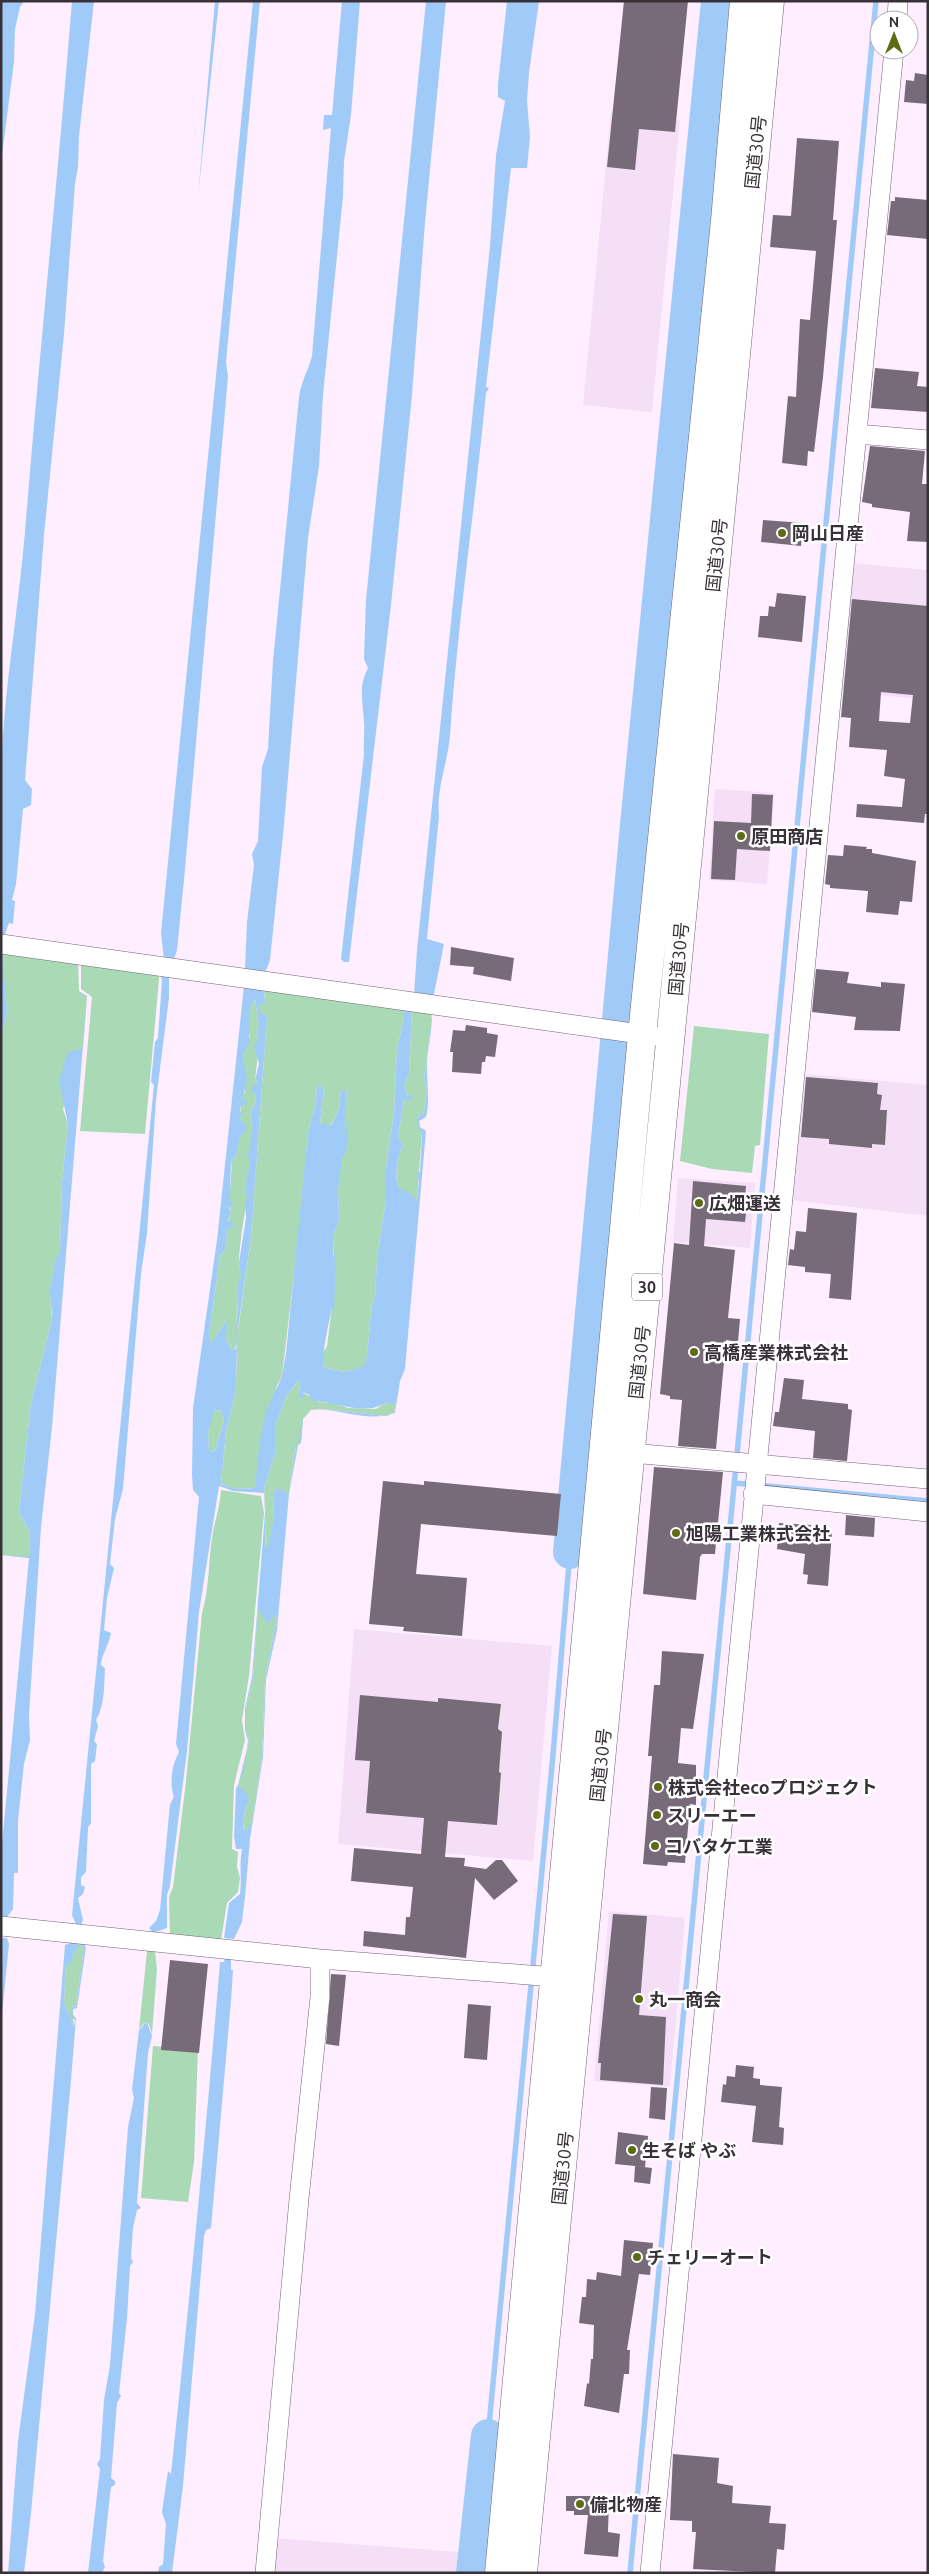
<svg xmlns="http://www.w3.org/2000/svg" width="929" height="2574" viewBox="0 0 929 2574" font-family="Ubuntu,'Noto Sans JP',sans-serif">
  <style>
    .built { fill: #f4dff6 }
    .green { fill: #a9dab5 }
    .water { fill: #a0cbf8; fill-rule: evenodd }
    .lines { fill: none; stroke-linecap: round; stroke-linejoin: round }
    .stream { stroke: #a0cbf8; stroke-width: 5.5 }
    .river { stroke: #a0cbf8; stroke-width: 34 }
    .building { fill: #776b79; fill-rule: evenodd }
    .minor-casing { stroke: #716472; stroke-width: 20 }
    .trunk-casing { stroke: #716472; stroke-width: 29 }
    .minor { stroke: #fff; stroke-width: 19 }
    .trunk { stroke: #fff; stroke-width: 28 }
    .poi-dot { fill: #5d6b14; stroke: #fff; stroke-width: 2 }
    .labels { text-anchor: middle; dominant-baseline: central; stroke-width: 5; stroke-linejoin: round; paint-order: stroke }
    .shield { fill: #fff; stroke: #747074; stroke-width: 1 }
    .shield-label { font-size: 16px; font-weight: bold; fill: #383238 }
    .street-label { font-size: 18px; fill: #383238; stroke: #fff }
    .poi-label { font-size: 18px; font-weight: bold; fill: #383238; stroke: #fff; text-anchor: start }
  </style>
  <rect width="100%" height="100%" fill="#feeeff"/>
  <path class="built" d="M 611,113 L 680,120 L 652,412 L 583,405 Z
    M 851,563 L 928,570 L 928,700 L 838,691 Z
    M 715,789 L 774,793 L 767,884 L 709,880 Z
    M 806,1074 L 928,1085 L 928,1216 L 791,1200 Z
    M 678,1178 L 755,1183 L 750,1248 L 673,1242 Z
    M 354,1629 L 552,1646 L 533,1861 L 338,1844 Z
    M 609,1911 L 685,1918 L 670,2087 L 594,2081 Z
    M 271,2538 L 460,2552 L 457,2573 L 268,2573 Z"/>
  <path class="green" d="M 1,950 L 78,961 L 79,992 L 87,996 L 83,1048 L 63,1109 L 68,1124 L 62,1183 L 60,1252 C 51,1270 49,1299 52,1319 L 31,1403 L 19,1512 L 30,1532 L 29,1558 L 1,1555 L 1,1039 L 7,1012 Z
    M 81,961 L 158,972 L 159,979 L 145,1134 L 80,1131 L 92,997 L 81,989 Z
    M 264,989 L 404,1007 L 404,1019 L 397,1050 L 394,1112 L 386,1168 L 386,1199 L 377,1259 L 375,1297 L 372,1305 L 366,1365 C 352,1373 339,1374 323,1366 L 323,1353 L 327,1346 L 332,1307 L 334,1233 L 339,1220 L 338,1191 L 347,1090 L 343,1092 L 341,1089 L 339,1109 L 330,1127 L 320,1124 L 324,1088 L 317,1085 L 316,1103 L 308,1133 L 300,1223 L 282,1376 L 277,1385 L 255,1488 L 237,1489 L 221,1484 L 226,1431 L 236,1390 L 237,1340 L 235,1349 L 232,1350 L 226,1339 L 226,1321 L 211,1345 L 209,1336 L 220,1255 L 226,1249 L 227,1228 L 233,1228 L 228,1222 L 231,1212 C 227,1203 233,1173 231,1160 L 236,1157 L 242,1121 L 240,1120 L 242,1094 L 245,1093 L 243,1053 L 250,1036 L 248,1031 L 250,1008 L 255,999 L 259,1026 L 256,1036 L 260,1037 L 255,1080 L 258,1080 L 255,1104 L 250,1113 L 252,1116 L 249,1196 C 245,1204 239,1251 239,1261 C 239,1267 242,1272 241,1277 C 238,1292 235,1316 238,1331 L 251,1237 L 267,1017 L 259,1012 L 259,1004 L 265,1004 Z
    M 412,1011 L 431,1012 L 432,1020 L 424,1078 L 427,1090 L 424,1112 L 417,1118 L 417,1126 L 422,1131 L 417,1201 L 399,1191 C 394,1177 397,1159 403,1145 L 398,1137 L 404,1100 L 413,1096 L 408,1096 L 404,1087 L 409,1072 Z
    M 694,1026 L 769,1034 L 760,1145 L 755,1146 L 752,1173 L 712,1169 L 680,1161 Z
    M 300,1379 L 299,1390 L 319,1402 L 333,1403 L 348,1408 L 376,1409 L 387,1402 L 396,1402 L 394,1413 L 386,1416 L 323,1409 L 311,1410 L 303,1419 L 301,1443 L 296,1446 L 289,1494 L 273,1493 L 274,1517 L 269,1547 L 265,1547 L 266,1514 L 264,1488 L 275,1454 L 275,1426 L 287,1395 Z
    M 213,1410 L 221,1411 L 224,1421 L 215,1451 L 211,1452 L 209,1449 L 208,1433 Z
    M 221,1490 L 261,1496 L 264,1513 L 249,1676 L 242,1720 L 245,1740 L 234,1785 L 232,1849 L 238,1852 L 237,1867 L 240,1878 L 238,1892 L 227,1903 L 221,1940 L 170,1934 L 169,1897 L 173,1887 L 186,1781 L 202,1613 C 210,1586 208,1559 213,1532 C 216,1517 220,1505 221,1490 Z
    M 258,1607 L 277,1617 L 265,1680 L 262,1757 L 252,1823 L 246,1832 L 243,1831 L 245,1809 L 249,1801 L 238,1786 L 249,1741 L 246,1730 L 246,1708 L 253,1677 Z
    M 79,1944 L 84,1948 L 76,2007 L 72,2006 L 74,2028 L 64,2002 L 66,1964 L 68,1966 Z
    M 147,1951 L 155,1951 L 157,1969 L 152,2034 L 149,2024 L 144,2023 L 139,2029 Z
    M 153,2046 L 198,2049 L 194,2162 L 188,2202 L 141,2198 Z"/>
  <path class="water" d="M 1,1 L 24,1 L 20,7 L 15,29 L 14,62 L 1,163 Z
    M 72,1 L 94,1 L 79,136 L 78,167 L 75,183 L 64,334 L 44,535 L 25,780 L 32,789 L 31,805 L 23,809 L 16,884 L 12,900 L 15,901 L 13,924 L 9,923 L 4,937 L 1,937 C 1,883 0,830 1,776 C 3,694 18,614 25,532 C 39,355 58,178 72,1 Z
    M 215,1 L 219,1 L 198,196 Z
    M 253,1 L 260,1 L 226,362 L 228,376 L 184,880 L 177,950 L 173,962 L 164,960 L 161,933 Z
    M 342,1 L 360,1 L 351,115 L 344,161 L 343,196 L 323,395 L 319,466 L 308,538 L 284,825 L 270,960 L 265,973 L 245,969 L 247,922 L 254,865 L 252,854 L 258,841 L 262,767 L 268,749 L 273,661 L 299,397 C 301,382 308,371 312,356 L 331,128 L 323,130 L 324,115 L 332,115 Z
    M 426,1 L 446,1 L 425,222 L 412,395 L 391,605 L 349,962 L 344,962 L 341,959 L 364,754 C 363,743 365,733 364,722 C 363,702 358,686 368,668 L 364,659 L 366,600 Z
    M 507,1 L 539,1 L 529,73 L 527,100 L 530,137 L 527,168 L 511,168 L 486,387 L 489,388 L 486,393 C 475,507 458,620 450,735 C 448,762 436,789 439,816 L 427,939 L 444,944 L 433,999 L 414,995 L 417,950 L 490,246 L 496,156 L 505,101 L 498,97 L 498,84 Z
    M 1,949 L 78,961 L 79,991 L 87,996 L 52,1427 L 41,1527 L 29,1715 L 30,1740 L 24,1764 L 18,1820 L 18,1873 L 14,1873 L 13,1909 L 7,1917 L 1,1916 L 1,1855 L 29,1558 L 1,1555 L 29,1557 L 30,1532 L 19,1512 L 31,1403 L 52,1319 L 50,1290 L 55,1261 L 60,1252 L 62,1183 L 68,1124 L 59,1082 L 67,1053 L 83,1048 L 87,997 L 79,992 L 78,961 L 2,950 L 7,1012 L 1,1039 Z
    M 160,974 L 169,974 L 169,998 L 156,1100 L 147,1233 L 141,1274 L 123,1489 L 115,1519 L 110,1564 L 114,1568 L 107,1598 L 104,1630 L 111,1633 C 109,1645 101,1656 101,1665 L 105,1668 C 104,1685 105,1705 96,1720 L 98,1726 L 94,1741 L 97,1744 L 95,1761 L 91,1764 L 91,1823 L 88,1827 L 86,1872 L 81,1877 L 81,1885 L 85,1887 L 83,1894 L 78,1898 L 83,1920 L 81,1925 L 76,1924 L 72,1915 L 154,1085 L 151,1082 L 155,1042 L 158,1038 L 162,980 Z
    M 244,986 L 410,1009 L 425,1008 L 431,1011 C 434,1031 426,1050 427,1070 C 427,1087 430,1100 426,1117 L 419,1121 L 420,1127 L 426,1131 L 405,1369 L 400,1381 L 395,1413 C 368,1423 338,1408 311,1409 L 303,1419 L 289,1494 L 277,1630 L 266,1680 L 263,1757 L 250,1839 L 245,1897 L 242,1922 L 234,1939 L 224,1938 L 229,1903 L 240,1894 C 242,1879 239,1865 242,1849 L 236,1849 L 234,1836 L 236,1789 L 243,1773 L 248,1741 L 245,1730 L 245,1708 L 252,1677 L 265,1513 L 264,1493 L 233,1491 L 219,1486 L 199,1612 L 187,1751 L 170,1886 L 167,1895 L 167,1928 L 153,1933 L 149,1928 L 156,1921 L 160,1910 L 170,1804 L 174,1797 C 169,1783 172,1765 179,1752 L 176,1744 L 199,1497 L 193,1490 L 192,1475 L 193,1408 L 217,1240 ZM 264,989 L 403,1007 L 404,1019 L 397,1050 L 394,1112 L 386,1168 L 386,1199 L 377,1259 L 375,1297 L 372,1305 L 366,1364 C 352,1373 338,1374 323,1366 C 323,1347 328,1327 332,1308 L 334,1316 L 336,1250 L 333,1259 L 334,1233 L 339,1220 L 338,1191 L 342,1157 L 346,1153 L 349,1121 L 344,1135 L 347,1089 L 343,1092 L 341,1088 L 339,1109 L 331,1126 L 325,1123 L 320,1124 L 324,1088 L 317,1085 L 316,1103 L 308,1133 L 286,1353 L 282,1376 L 266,1412 L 260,1439 L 255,1488 L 237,1489 L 221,1484 L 226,1431 L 236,1390 L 237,1336 L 251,1237 L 267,1017 L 259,1011 L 259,1004 L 265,1004 ZM 255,999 L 259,1026 L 256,1036 L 260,1037 L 254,1047 L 259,1064 L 255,1080 L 258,1080 L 257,1084 L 252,1087 L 252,1092 L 256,1095 L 255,1104 L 250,1113 L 252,1116 L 250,1150 L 247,1154 L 250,1159 L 245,1193 L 249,1196 L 245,1200 L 246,1218 L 239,1262 L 241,1277 L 238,1285 L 236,1349 L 232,1350 L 226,1339 L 227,1320 L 211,1344 L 209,1336 L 220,1255 L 226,1249 L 227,1228 L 233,1228 L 233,1224 L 228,1221 L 231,1212 L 229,1208 L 233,1204 L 230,1200 L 231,1160 L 236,1157 L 240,1136 L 245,1132 L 246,1125 L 240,1119 L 242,1112 L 240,1111 L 241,1105 L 244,1106 L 247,1103 L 242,1099 L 247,1083 L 243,1054 L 249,1044 L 250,1008 ZM 425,1008 L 431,1012 L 432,1020 L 424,1078 L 427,1090 L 424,1112 L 417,1118 L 417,1126 L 422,1132 L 420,1172 L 416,1175 L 419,1180 L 417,1200 L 404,1189 L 399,1190 C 394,1177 397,1159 403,1145 L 398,1137 L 404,1100 L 412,1100 L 413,1096 L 408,1096 L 404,1087 L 409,1072 L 412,1011 ZM 299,1380 L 300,1400 L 303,1397 L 303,1392 L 309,1395 L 311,1400 C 319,1402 327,1402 334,1404 C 353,1408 370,1413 387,1402 L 393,1405 L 396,1402 L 394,1413 L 386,1416 L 323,1409 L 311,1409 L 303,1419 L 301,1442 L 296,1446 L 289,1494 L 278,1488 L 273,1493 L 274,1517 L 268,1547 L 265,1547 L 265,1543 L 266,1514 L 264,1488 L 275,1454 L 275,1426 L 287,1395 ZM 214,1410 L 221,1411 L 224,1421 L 215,1451 L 211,1452 L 209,1449 L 208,1433 ZM 258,1608 L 267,1623 L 275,1616 L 277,1617 L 265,1680 L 262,1757 L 252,1822 L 246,1831 L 243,1830 L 245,1809 L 249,1801 L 246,1792 L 238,1786 L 249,1741 L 246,1730 L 246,1708 L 253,1677 Z
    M 1,1938 L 7,1938 L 9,1944 L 1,2024 Z
    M 72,1942 L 83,1943 L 86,1947 L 77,2008 L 73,2009 L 73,2015 L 76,2018 L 71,2080 L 31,2513 L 24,2573 L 8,2573 L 18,2441 L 35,2314 L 65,1945 ZM 79,1944 L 84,1948 L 76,2007 L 71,2006 L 71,2016 L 75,2020 L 74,2027 L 64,2002 L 66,1965 L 68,1967 Z
    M 225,1958 L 231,1959 L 231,1970 L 233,1970 L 231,2001 L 211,2228 L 206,2230 L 204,2236 L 183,2486 L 172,2573 L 158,2573 L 159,2567 L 163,2564 L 166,2524 L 162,2512 L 168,2471 L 171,2474 C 189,2303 206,2133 220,1962 L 224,1962 Z
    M 145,2023 L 148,2024 L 152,2036 L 148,2053 L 137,2203 L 141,2208 L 137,2210 L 133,2228 L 131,2258 L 133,2262 L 130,2266 L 127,2319 L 119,2393 L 121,2396 L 117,2403 L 111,2478 L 115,2481 L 115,2485 L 111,2487 L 110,2495 L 103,2561 L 105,2567 L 102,2573 L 88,2573 L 100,2469 L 97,2464 L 100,2459 L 104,2400 L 110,2365 L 128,2127 L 134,2098 L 132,2090 L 139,2030 Z"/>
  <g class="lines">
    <path class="stream" d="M 734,1483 L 928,1501
      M 488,2436 L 553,1755 L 570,1552
      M 630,2573 L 876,1"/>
    <path class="river" d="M 570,1552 L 637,825 L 718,1
      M 473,2573 L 488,2436"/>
  </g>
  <path class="building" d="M 624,1 L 688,1 L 675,132 L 639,129 L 635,170 L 607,167 Z
    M 915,73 L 928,75 L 928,104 L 904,102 L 906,80 L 914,81 Z
    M 797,138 L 839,141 L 833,220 L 837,220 L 823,377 L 814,452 L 808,451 L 807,466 L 782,463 L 788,396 L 796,397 L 800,319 L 810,320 L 816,251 L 770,247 L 773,215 L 791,216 Z
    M 895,197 L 928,200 L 928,239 L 887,235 L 891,201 L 895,201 Z
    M 875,368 L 919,372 L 917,386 L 928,387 L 928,412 L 871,408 Z
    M 870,446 L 925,451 L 922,484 L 928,484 L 928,542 L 907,541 L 910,512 L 872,507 L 872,504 L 862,502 Z
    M 763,520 L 803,523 L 801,546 L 761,542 Z
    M 777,593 L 806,596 L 802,642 L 758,637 L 760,616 L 768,616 L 769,606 L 775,607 Z
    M 852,599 L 928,606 L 928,814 L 925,814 L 924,823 L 856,817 L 857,804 L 902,807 L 905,779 L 884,776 L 887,750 L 849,747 L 851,718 L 841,717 ZM 881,692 L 913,695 L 910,723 L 879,721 Z
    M 752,794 L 773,795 L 770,851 L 737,849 L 735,880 L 711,879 L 714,821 L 751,823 Z
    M 844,845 L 867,847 L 866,849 L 872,849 L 872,853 L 916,861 L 912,902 L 900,901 L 898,915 L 866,912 L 868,891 L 830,888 L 830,885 L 825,884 L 828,855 L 843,856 Z
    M 451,947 L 514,958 L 511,981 L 473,974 L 474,967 L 450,965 Z
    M 816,969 L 849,972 L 847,983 L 881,987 L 881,982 L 905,984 L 900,1031 L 854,1030 L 856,1017 L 812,1012 Z
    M 466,1025 L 487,1028 L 487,1033 L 498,1035 L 495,1057 L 486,1056 L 485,1062 L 482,1062 L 481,1074 L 452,1072 L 453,1052 L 450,1052 L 453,1030 L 465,1031 Z
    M 806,1077 L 878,1083 L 877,1094 L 882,1095 L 880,1110 L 887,1110 L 885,1145 L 872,1144 L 872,1148 L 829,1144 L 829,1139 L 801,1137 Z
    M 693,1181 L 746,1186 L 745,1197 L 748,1197 L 745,1222 L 706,1219 L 704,1246 L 735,1250 L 728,1318 L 740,1319 L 738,1342 L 726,1340 L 716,1449 L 678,1446 L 682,1400 L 670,1399 L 670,1396 L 660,1394 L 674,1243 L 689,1245 Z
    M 808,1208 L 857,1213 L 851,1300 L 829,1298 L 831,1274 L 805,1272 L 805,1267 L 788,1265 L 790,1249 L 794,1250 L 796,1231 L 806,1232 Z
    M 784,1378 L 804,1380 L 802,1399 L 848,1404 L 848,1409 L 852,1410 L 847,1461 L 813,1458 L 815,1431 L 773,1426 L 775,1412 L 779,1412 Z
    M 654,1467 L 723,1472 L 715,1554 L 702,1554 L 700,1557 L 696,1600 L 643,1594 Z
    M 383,1481 L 424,1485 L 424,1481 L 561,1494 L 557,1536 L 421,1524 L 416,1574 L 467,1578 L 462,1636 L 403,1631 L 404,1627 L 369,1624 Z
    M 846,1515 L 875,1518 L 874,1537 L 845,1535 Z
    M 779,1523 L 811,1525 L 810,1530 L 832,1532 L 828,1586 L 807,1584 L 808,1575 L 803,1574 L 805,1554 L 777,1549 Z
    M 662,1651 L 704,1654 L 693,1729 L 681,1728 L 678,1763 L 696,1765 L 696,1805 L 690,1804 L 685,1863 L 668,1862 L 667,1866 L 643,1864 L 652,1756 L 648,1756 L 654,1685 L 660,1685 Z
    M 360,1695 L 438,1702 L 438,1698 L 501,1704 L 498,1729 L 502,1732 L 499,1772 L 501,1773 L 497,1825 L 448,1821 L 445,1857 L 465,1858 L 464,1866 L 486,1869 L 496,1860 L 502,1860 L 518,1881 L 494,1900 L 475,1878 L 466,1958 L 363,1946 L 364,1931 L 405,1935 L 406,1917 L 410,1917 L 413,1887 L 351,1881 L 354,1848 L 421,1854 L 424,1818 L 366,1813 L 370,1761 L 355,1760 Z
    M 613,1914 L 647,1916 L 639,2015 L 666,2017 L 663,2085 L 600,2080 L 601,2063 L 598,2063 Z
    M 170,1960 L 208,1964 L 199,2053 L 161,2050 Z
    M 331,1974 L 346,1975 L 339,2046 L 326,2044 Z
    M 468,2004 L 491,2006 L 487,2060 L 464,2058 Z
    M 736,2065 L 754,2067 L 753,2078 L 760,2079 L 760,2085 L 782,2087 L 779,2127 L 784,2128 L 783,2145 L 752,2142 L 756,2106 L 721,2102 L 723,2084 L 726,2085 L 727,2076 L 735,2077 Z
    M 651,2087 L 667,2088 L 665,2120 L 649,2118 Z
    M 618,2132 L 648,2136 L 645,2167 L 615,2164 Z
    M 635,2166 L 652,2168 L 650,2184 L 634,2182 Z
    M 624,2240 L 653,2243 L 650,2275 L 639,2274 L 627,2350 L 630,2350 L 629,2374 L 624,2374 L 619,2413 L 584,2406 L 587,2383 L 589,2384 L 591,2359 L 593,2359 L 594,2325 L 579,2323 L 582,2297 L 586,2297 L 587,2279 L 596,2280 L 597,2272 L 621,2276 Z
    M 673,2454 L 719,2458 L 717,2483 L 733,2486 L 732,2503 L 771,2506 L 769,2523 L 786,2524 L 784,2550 L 777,2549 L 775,2573 L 693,2569 L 696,2532 L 692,2532 L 692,2521 L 670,2520 Z
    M 566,2496 L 594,2496 L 594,2501 L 609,2501 L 608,2532 L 620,2534 L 618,2557 L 584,2554 L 588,2515 L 574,2515 L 574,2511 L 566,2511 Z"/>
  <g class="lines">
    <defs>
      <path id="minor" d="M 897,20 L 898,1
        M 857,434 L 928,440
        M 1,944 L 654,1036
        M 620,1452 L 928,1479
        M 753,1494 L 928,1512
        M 1,1926 L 320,1959 L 320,1997 L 299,2199 L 265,2573
        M 320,1959 L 555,1977
        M 650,2573 L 894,50"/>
      <path id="trunk" d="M 499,2573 L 642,1035 L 725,221 L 744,1
        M 523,2573 L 770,1"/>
    </defs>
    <use href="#minor" class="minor-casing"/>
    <use href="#trunk" class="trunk-casing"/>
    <use href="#minor" class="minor"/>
    <use href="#trunk" class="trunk"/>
  </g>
  <g class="poi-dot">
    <circle cx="782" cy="533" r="5"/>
    <circle cx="741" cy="836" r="5"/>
    <circle cx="699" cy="1203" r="5"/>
    <circle cx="694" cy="1352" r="5"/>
    <circle cx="676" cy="1533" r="5"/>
    <circle cx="658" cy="1787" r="5"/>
    <circle cx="657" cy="1815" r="5"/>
    <circle cx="655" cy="1846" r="5"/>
    <circle cx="639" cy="1999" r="5"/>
    <circle cx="632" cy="2150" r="5"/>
    <circle cx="637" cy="2257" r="5"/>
    <circle cx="580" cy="2504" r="5"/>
  </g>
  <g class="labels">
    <rect class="shield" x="632" y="1273.5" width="30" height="27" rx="4"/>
    <g class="shield-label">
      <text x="647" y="1287">30</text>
    </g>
    <g class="street-label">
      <text transform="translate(755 152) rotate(-84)">国道30号</text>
      <text transform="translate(716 555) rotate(-84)">国道30号</text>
      <text transform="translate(678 959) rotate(-85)">国道30号</text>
      <text transform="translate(639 1362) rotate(-84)">国道30号</text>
      <text transform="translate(600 1765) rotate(-84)">国道30号</text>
      <text transform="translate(562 2168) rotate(-84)">国道30号</text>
    </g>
    <g class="poi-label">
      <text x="792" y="533">岡山日産</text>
      <text x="751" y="836">原田商店</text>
      <text x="709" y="1203">広畑運送</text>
      <text x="704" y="1352">高橋産業株式会社</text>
      <text x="686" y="1533">旭陽工業株式会社</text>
      <text x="668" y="1787">株式会社ecoプロジェクト</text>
      <text x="667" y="1815">スリーエー</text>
      <text x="665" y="1846">コバタケ工業</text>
      <text x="649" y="1999">丸一商会</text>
      <text x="642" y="2150">生そば やぶ</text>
      <text x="647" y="2257">チェリーオート</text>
      <text x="590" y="2504">備北物産</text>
    </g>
  </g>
  <rect width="929" height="2574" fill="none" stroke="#383238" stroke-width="5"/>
  <g transform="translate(894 35)"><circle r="24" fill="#ffffff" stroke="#afadaf"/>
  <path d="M0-4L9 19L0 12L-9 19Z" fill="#5d6b14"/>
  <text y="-8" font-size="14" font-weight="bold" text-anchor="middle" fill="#383238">N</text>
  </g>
</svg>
